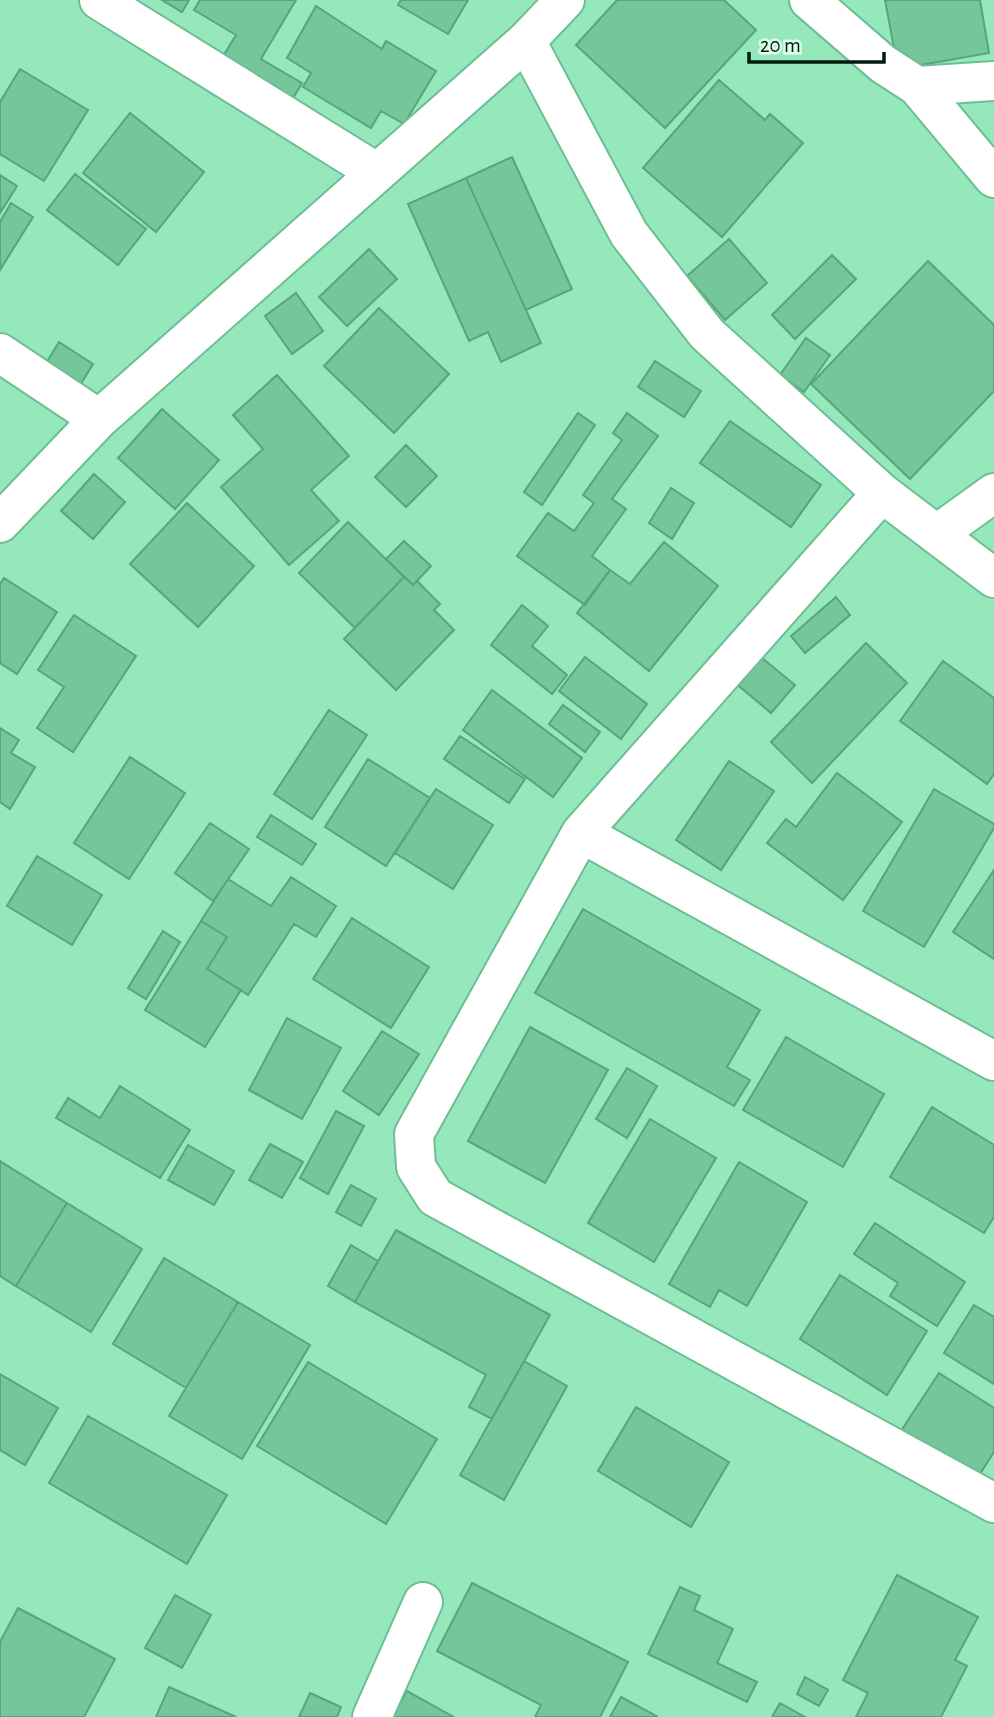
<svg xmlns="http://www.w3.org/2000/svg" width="994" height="1717" viewBox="0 0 994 1717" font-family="'Alegreya Sans',sans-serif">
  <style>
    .building { fill: #75c79b; stroke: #54a67c; stroke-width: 2 }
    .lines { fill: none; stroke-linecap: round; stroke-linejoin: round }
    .street-casing { stroke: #6dbf93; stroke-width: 42 }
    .street { stroke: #fff; stroke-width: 38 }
  </style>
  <rect width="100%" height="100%" fill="#95e8bb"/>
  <path class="building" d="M 162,0 L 189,0 L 182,12 Z
    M 200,0 L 296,0 L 261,59 L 302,83 L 292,100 L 222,58 L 236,35 L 194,10 Z
    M 401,0 L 468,0 L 448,34 L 398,5 Z
    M 617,0 L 724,0 L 756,30 L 665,128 L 576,45 Z
    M 885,0 L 980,0 L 989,53 L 898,69 Z
    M 316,6 L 382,49 L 386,41 L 436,71 L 404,124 L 381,111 L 371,128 L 303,87 L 311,73 L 287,58 Z
    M 20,69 L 88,110 L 44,181 L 0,154 L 0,102 Z
    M 719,80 L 765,120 L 770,114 L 803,143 L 722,237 L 643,168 Z
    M 130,113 L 204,172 L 156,232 L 83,173 Z
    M 512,157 L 572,289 L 526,310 L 466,178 Z
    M 75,174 L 146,229 L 118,265 L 47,210 Z
    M 0,175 L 17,186 L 0,213 Z
    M 466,178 L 541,343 L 501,362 L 488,332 L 469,341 L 408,204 Z
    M 11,203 L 33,217 L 0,270 L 0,222 Z
    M 729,239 L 767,283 L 725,320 L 687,276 Z
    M 369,249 L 397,279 L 347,326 L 319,297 Z
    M 832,255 L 856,279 L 795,339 L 772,315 Z
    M 928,261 L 994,325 L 994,391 L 910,479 L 811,384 Z
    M 296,293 L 323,331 L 292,354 L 265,316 Z
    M 379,308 L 449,374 L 394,433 L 324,366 Z
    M 806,338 L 830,355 L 804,392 L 780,375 Z
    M 59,342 L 93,364 L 79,387 L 45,365 Z
    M 655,361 L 701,391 L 684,417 L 638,387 Z
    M 277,375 L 349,456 L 311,490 L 339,521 L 289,565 L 221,487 L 263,449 L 233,415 Z
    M 162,409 L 219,460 L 175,509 L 118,458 Z
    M 578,413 L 595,425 L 542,505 L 524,492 Z
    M 627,413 L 658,436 L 612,499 L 626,509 L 592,556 L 610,570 L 585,605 L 517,556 L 548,513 L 574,531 L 594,503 L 583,495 L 622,440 L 613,433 Z
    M 730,421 L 821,485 L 791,527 L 700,463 Z
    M 406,445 L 437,476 L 406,507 L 375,477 Z
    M 94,474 L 125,502 L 93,539 L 61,511 Z
    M 671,488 L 694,503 L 672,539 L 649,523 Z
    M 187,503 L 254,566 L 198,627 L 130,564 Z
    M 348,522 L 404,577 L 355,628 L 299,573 Z
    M 404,541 L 431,566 L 413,585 L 386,559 Z
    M 664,542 L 718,586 L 649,671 L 577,613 L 610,570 L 630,584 Z
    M 404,577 L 413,585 L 417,581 L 440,604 L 434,610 L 454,630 L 396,690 L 344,639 Z
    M 4,578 L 57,612 L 17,674 L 0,663 L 0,584 Z
    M 836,597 L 850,615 L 805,653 L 791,636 Z
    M 522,605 L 548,626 L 532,646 L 567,675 L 552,694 L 491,645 Z
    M 74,615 L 136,656 L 73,752 L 37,728 L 64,687 L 38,670 Z
    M 866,643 L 907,683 L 812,783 L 771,742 Z
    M 756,653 L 795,685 L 771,713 L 733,681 Z
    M 585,657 L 647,704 L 621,739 L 559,691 Z
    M 943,661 L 994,698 L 994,774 L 987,784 L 900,721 Z
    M 492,690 L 582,758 L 553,797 L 463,730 Z
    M 563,705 L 600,732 L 585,752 L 549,724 Z
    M 329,710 L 367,735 L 312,819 L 274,794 Z
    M 0,728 L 19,740 L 11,753 L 35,767 L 10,809 L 0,802 Z
    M 460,736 L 525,779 L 509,803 L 444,759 Z
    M 130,757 L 185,793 L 129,879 L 74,843 Z
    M 368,759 L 430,798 L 386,866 L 325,827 Z
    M 729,761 L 774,791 L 721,870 L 676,840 Z
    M 837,773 L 902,822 L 843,900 L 767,843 L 786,819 L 796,827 Z
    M 436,789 L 493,825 L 453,889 L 395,853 Z
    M 934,789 L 994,824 L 994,828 L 924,947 L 863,911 Z
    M 271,815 L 316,844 L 302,865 L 257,837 Z
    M 210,823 L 249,849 L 213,901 L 175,873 Z
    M 37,856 L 102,895 L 72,945 L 7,906 Z
    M 994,870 L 994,959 L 953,932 Z
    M 291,877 L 336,906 L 316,937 L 294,924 L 248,995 L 207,969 L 227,937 L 201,921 L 228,879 L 271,906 Z
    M 583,909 L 760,1010 L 727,1067 L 750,1080 L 734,1106 L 535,993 Z
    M 352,918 L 429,967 L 391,1028 L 313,979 Z
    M 201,921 L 227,937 L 207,969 L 241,990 L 205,1047 L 145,1010 Z
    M 163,931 L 180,942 L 146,999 L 128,988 Z
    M 287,1018 L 341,1048 L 302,1119 L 249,1090 Z
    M 530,1027 L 608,1070 L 545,1183 L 468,1141 Z
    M 382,1031 L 419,1054 L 379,1115 L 343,1091 Z
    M 786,1037 L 884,1094 L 843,1167 L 743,1110 Z
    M 627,1068 L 657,1086 L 627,1138 L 596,1119 Z
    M 120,1086 L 190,1130 L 160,1178 L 56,1118 L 68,1098 L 100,1118 Z
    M 932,1107 L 994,1145 L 994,1217 L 984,1233 L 890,1177 Z
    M 336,1111 L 364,1126 L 328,1194 L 300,1178 Z
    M 650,1119 L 716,1158 L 654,1262 L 588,1223 Z
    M 270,1144 L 303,1162 L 282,1198 L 249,1180 Z
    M 188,1145 L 234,1171 L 214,1205 L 168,1180 Z
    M 0,1161 L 67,1203 L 16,1286 L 0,1276 Z
    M 739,1162 L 807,1202 L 747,1306 L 719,1290 L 710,1307 L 669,1284 Z
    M 351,1185 L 376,1199 L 361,1226 L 336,1212 Z
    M 67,1203 L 142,1249 L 91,1332 L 16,1286 Z
    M 875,1223 L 965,1282 L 937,1326 L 890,1296 L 898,1283 L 854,1254 Z
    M 396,1230 L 550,1315 L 492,1419 L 469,1407 L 486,1375 L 355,1302 Z
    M 351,1245 L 378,1261 L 355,1302 L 328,1286 Z
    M 164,1258 L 238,1302 L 186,1388 L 113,1344 Z
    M 840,1275 L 927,1331 L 887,1395 L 800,1339 Z
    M 238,1302 L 310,1345 L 242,1459 L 169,1416 Z
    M 974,1305 L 994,1317 L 994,1384 L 944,1353 Z
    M 524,1361 L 567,1386 L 504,1500 L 460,1475 Z
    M 308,1362 L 437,1439 L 386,1524 L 257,1446 Z
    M 939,1373 L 994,1408 L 994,1452 L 973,1485 L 897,1437 Z
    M 0,1374 L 58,1408 L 25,1465 L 0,1450 Z
    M 636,1407 L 729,1462 L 691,1527 L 598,1471 Z
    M 88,1416 L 227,1495 L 187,1564 L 49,1483 Z
    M 897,1575 L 978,1617 L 955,1660 L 967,1666 L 941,1717 L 856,1717 L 868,1693 L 843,1680 Z
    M 472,1583 L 628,1662 L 600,1717 L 535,1717 L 541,1705 L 437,1651 Z
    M 680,1587 L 700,1596 L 694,1610 L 733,1629 L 717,1663 L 757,1682 L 747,1702 L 648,1654 Z
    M 175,1595 L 211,1615 L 182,1668 L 145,1648 Z
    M 18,1608 L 115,1659 L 84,1717 L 0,1717 L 0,1642 Z
    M 805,1677 L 828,1690 L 819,1706 L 797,1694 Z
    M 169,1687 L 236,1717 L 156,1717 Z
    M 407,1691 L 454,1717 L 392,1717 Z
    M 310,1693 L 341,1707 L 337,1717 L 299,1717 Z
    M 621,1697 L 658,1717 L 610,1717 Z
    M 780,1703 L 805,1717 L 772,1717 Z"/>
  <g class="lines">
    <defs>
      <path id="street" d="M 99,0 L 376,172
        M 809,0 L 883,64 L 917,86 L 994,178
        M 526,41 L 629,234 L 707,334 L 882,493 L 994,578
        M 917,86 L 994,81
        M 0,353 L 99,419
        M 882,493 L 581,833 L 414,1134 L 416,1167 L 435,1197 L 994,1503
        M 0,523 L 99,419 L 526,41 L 565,0
        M 937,534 L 994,493
        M 581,833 L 994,1061
        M 372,1717 L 423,1602"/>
    </defs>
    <use href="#street" class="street-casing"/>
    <use href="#street" class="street"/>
  </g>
  <path d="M749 52v10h135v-10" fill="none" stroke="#021b0f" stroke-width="3.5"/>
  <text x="760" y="52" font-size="21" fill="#021b0f" stroke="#ddfdea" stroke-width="5" paint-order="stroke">20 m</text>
</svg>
